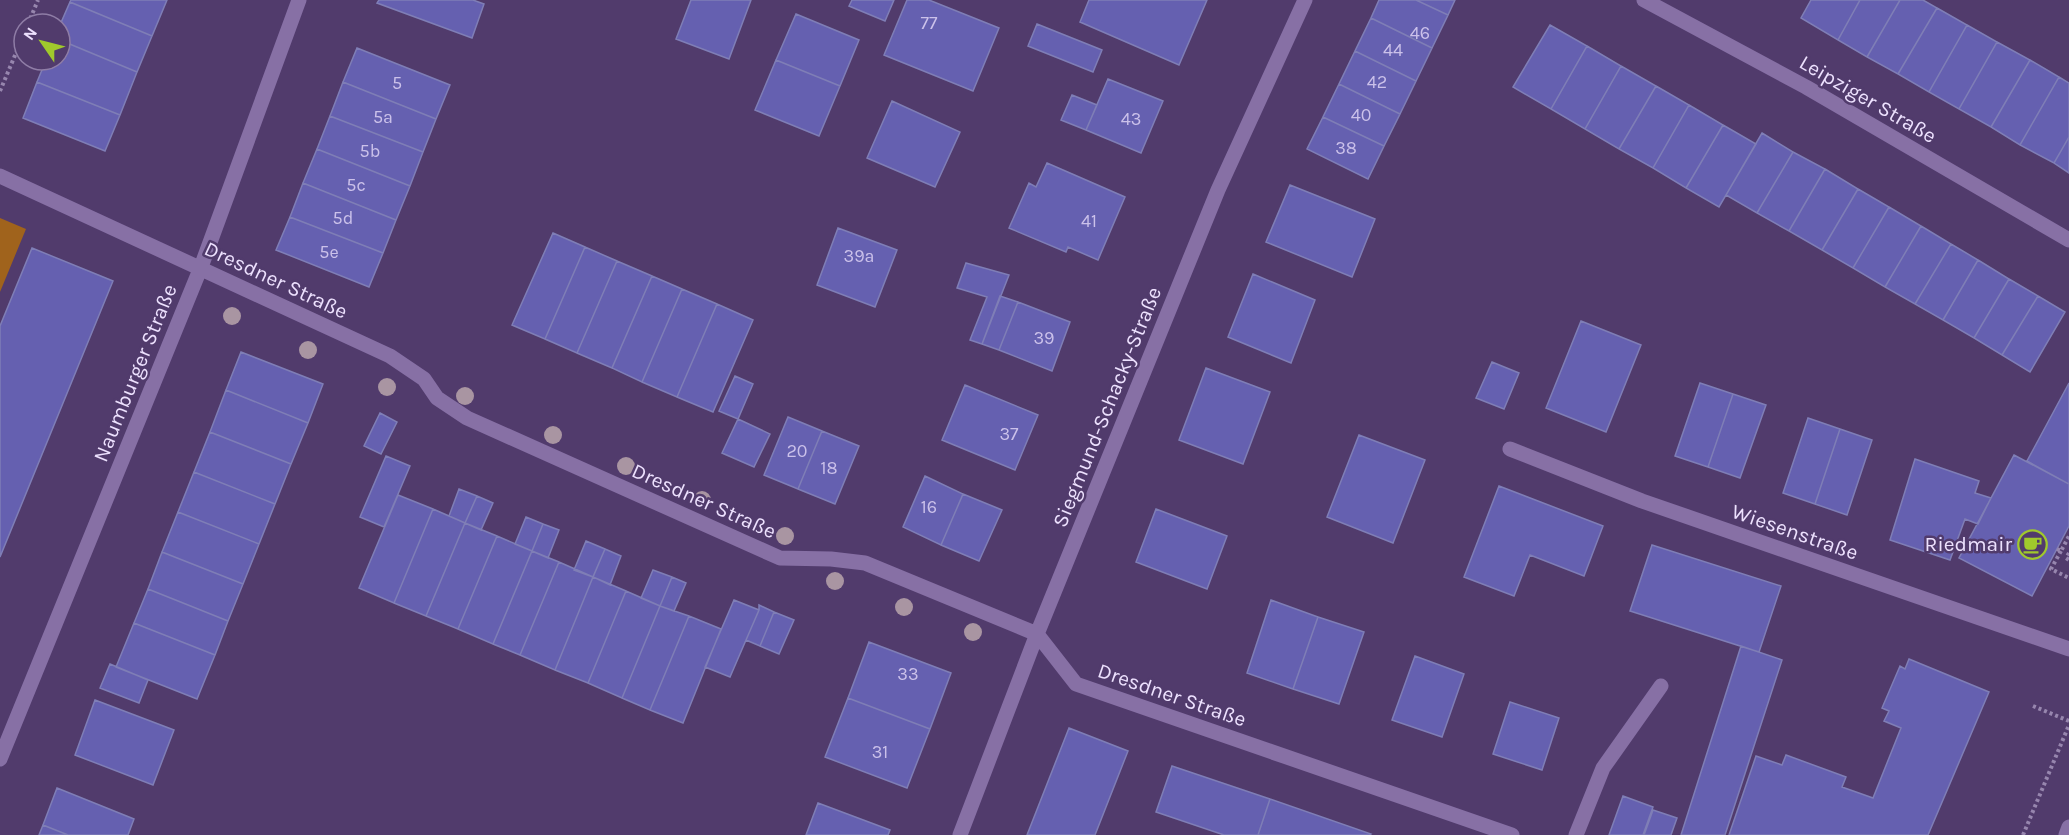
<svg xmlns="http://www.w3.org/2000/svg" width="2069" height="835" viewBox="0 0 2069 835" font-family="Karla,sans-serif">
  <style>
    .green { fill: #a0631c }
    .building { fill: #6560b0; stroke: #7f7eb6; stroke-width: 1.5 }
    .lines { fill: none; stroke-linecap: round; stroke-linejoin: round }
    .path { stroke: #9786ae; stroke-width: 4; stroke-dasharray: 3 3; stroke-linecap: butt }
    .minor { stroke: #8770a5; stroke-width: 15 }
    .tree { fill: #a995a2 }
    .labels { text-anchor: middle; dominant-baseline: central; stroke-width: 5; stroke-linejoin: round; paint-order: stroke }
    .number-label { font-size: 18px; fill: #cbc1ea }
    .street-label { font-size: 21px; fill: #ede1fe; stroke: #513b6c }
    .poi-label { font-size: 21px; fill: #ede1fe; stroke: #513b6c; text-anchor: end }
  </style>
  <rect width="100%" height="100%" fill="#513b6c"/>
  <path class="green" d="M 0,218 L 26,229 L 0,292 Z"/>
  <path class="building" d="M 71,0 L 167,0 L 152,36 L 70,2 Z
    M 379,0 L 473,0 L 484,4 L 472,38 L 377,3 Z
    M 691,0 L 751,0 L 729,59 L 676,39 Z
    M 852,0 L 894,0 L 885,21 L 849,6 Z
    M 907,0 L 929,0 L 999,28 L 973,91 L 884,55 Z
    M 1089,0 L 1207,0 L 1179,65 L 1080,22 Z
    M 1379,0 L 1416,0 L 1448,15 L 1432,48 L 1371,18 Z
    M 1416,0 L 1455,0 L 1448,15 Z
    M 1811,0 L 1860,0 L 1838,40 L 1801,18 Z
    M 1860,0 L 1900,0 L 1867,57 L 1838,40 Z
    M 1900,0 L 1923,0 L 1937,8 L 1898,74 L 1867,57 Z
    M 70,2 L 152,36 L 137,72 L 60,40 L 60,25 Z
    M 1937,8 L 1967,25 L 1929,92 L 1898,74 Z
    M 796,14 L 859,40 L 840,86 L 776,60 Z
    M 1371,18 L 1432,48 L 1416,81 L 1355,51 Z
    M 1037,24 L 1102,50 L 1093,72 L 1028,46 Z
    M 1550,25 L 1587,46 L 1551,109 L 1513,87 Z
    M 1967,25 L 1997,42 L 1959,109 L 1929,92 Z
    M 60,40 L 137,72 L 120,115 L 37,82 L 46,60 L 60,60 Z
    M 1997,42 L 2030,60 L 1991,127 L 1959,109 Z
    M 1587,46 L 1621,66 L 1585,129 L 1551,109 Z
    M 357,48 L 450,85 L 436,119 L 343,82 Z
    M 1355,51 L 1416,81 L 1400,114 L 1339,84 Z
    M 776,60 L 840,86 L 819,136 L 755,110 Z
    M 2030,60 L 2059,77 L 2020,145 L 1991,127 Z
    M 1621,66 L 1656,86 L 1619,149 L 1585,129 Z
    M 2059,77 L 2069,83 L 2069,137 L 2054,163 L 2020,145 Z
    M 1108,79 L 1163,101 L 1141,153 L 1086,130 Z
    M 37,82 L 120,115 L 105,151 L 23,118 Z
    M 343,82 L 436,119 L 423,152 L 330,116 Z
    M 1339,84 L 1400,114 L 1384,146 L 1323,117 Z
    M 1656,86 L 1689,105 L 1653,168 L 1619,149 Z
    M 1072,95 L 1097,105 L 1086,130 L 1061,120 Z
    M 892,101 L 960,132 L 935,187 L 867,158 Z
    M 1689,105 L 1723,125 L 1686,188 L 1653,168 Z
    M 330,116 L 423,152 L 410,186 L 317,149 Z
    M 1323,117 L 1384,146 L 1368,179 L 1307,149 Z
    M 1723,125 L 1756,144 L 1719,207 L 1686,188 Z
    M 1762,133 L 1793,152 L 1757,213 L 1726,195 Z
    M 2069,137 L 2069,173 L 2054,163 Z
    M 317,149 L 410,186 L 396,220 L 303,183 Z
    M 1793,152 L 1825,169 L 1789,231 L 1757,213 Z
    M 1047,163 L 1125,197 L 1098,260 L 1068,247 L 1066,252 L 1009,228 L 1029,183 L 1036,187 Z
    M 1825,169 L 1858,189 L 1822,250 L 1789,231 Z
    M 303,183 L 396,220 L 383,253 L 290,217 Z
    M 1290,185 L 1375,219 L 1352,277 L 1266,242 Z
    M 1858,189 L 1889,207 L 1853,268 L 1822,250 Z
    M 1889,207 L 1921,226 L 1885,287 L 1853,268 Z
    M 290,217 L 383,253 L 369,287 L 276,250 Z
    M 1921,226 L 1951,244 L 1915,304 L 1885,287 Z
    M 838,228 L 897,250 L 875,307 L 817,285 Z
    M 553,233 L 585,247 L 545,339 L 512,325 Z
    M 1951,244 L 1978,260 L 1943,320 L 1915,304 Z
    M 585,247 L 617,261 L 577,353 L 545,339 Z
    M 32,248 L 113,281 L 0,557 L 0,326 Z
    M 1978,260 L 2009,279 L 1974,338 L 1943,320 Z
    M 617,261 L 652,276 L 612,368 L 577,353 Z
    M 966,263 L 1009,275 L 982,344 L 970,340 L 987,297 L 957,288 Z
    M 1253,274 L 1315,300 L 1291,363 L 1228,337 Z
    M 652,276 L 682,289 L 642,382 L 612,368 Z
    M 2009,279 L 2038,296 L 2002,355 L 1974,338 Z
    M 682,289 L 717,304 L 677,397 L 642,382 Z
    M 1000,296 L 1018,302 L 999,350 L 982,344 Z
    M 2038,296 L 2065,312 L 2030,372 L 2002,355 Z
    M 1018,302 L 1070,322 L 1052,371 L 999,350 Z
    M 717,304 L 753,320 L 713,412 L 677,397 Z
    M 1581,321 L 1641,345 L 1606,432 L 1546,408 Z
    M 241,352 L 323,384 L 308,423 L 226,390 Z
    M 1492,362 L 1519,373 L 1504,409 L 1476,398 Z
    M 1206,368 L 1270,392 L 1243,464 L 1179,440 Z
    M 735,376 L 753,384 L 738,419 L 719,411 Z
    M 1700,383 L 1733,394 L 1708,467 L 1675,456 Z
    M 2069,383 L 2069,484 L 2027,461 Z
    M 965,385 L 1038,415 L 1015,470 L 942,440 Z
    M 226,390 L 308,423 L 291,464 L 210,432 Z
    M 1733,394 L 1766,405 L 1740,478 L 1708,467 Z
    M 380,413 L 397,422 L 381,454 L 364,446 Z
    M 788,417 L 822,431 L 798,489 L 764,475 Z
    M 1808,418 L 1840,429 L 1815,504 L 1783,493 Z
    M 738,419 L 770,434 L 754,467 L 722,453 Z
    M 1840,429 L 1872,440 L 1847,515 L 1815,504 Z
    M 822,431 L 859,446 L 835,504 L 798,489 Z
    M 210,432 L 291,464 L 275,504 L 194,472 Z
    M 1359,435 L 1425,460 L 1393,543 L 1327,517 Z
    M 2014,455 L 2069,484 L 2069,526 L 2032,596 L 1959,558 Z
    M 386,456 L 410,466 L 384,527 L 360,517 Z
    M 1915,459 L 1979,481 L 1975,493 L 1991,498 L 1978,524 L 1965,519 L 1950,560 L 1890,540 Z
    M 194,472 L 275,504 L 259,544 L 178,512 Z
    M 925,476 L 963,494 L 941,545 L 903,527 Z
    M 1499,486 L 1603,526 L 1584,576 L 1530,555 L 1514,596 L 1464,577 Z
    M 459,489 L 477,496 L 465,523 L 449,516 Z
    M 963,494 L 1002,510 L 979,561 L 941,545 Z
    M 398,495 L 433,509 L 394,603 L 359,588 Z
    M 477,496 L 493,503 L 481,530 L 465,523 Z
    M 433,509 L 465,523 L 426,616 L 394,603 Z
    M 1156,509 L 1227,536 L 1207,589 L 1136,562 Z
    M 178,512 L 259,544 L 243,584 L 162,552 Z
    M 526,517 L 543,524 L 532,551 L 515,544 Z
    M 465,523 L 497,536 L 458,629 L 426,616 Z
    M 543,524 L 559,530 L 548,558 L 532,551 Z
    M 497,536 L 532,551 L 493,644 L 458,629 Z
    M 586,541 L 605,549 L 593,577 L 574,570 Z
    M 1652,545 L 1781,586 L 1759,652 L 1630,611 Z
    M 605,549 L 621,556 L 610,585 L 593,577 Z
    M 532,551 L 559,562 L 520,655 L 493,644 Z
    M 162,552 L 243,584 L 228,621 L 148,589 Z
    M 559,562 L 593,577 L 555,670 L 520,655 Z
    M 653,570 L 672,577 L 660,606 L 641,598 Z
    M 593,577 L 626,591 L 588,683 L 555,670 Z
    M 672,577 L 686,583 L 674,611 L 660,606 Z
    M 148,589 L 228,621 L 215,655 L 134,623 Z
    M 626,591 L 660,606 L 622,698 L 588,683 Z
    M 734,600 L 759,610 L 730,677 L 705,667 Z
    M 1271,600 L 1318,617 L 1293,689 L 1247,673 Z
    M 759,605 L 774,612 L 760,646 L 746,640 L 759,610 Z
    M 660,606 L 689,616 L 650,710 L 622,698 Z
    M 774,612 L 794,620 L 779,654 L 760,646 Z
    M 689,616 L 721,629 L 683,723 L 650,710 Z
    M 1318,617 L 1364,632 L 1339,704 L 1293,689 Z
    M 134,623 L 215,655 L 197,699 L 116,667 Z
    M 869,642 L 951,673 L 930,729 L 848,698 Z
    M 1741,646 L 1782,660 L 1725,835 L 1681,835 Z
    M 1415,656 L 1464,674 L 1442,737 L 1392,720 Z
    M 1909,659 L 1989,692 L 1928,835 L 1729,835 L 1756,756 L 1782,765 L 1786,755 L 1846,777 L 1842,787 L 1873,798 L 1901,728 L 1884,721 L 1889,711 L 1882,708 L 1900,666 L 1905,669 Z
    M 110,664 L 148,680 L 139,703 L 100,688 Z
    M 848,698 L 930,729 L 907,788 L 825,757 Z
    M 95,700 L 174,730 L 153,785 L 75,755 Z
    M 1510,702 L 1559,718 L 1542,770 L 1493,754 Z
    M 1069,728 L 1128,751 L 1095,835 L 1027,835 Z
    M 1172,766 L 1270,799 L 1258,835 L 1224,835 L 1156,812 Z
    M 57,788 L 134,819 L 128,835 L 68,835 L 43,825 Z
    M 1623,796 L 1653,807 L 1643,835 L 1609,835 Z
    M 1270,799 L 1371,834 L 1370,835 L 1258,835 Z
    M 818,803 L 890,830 L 888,835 L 806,835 Z
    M 1653,810 L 1677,818 L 1671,835 L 1644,835 Z
    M 43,825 L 68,835 L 39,835 Z"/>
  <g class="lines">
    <path class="path" d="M 28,24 L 38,0
      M 0,91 L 24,34
      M 2057,549 L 2061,551 L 2069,536
      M 2061,551 L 2051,569 L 2069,578
      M 2069,553 L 2066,558 L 2069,560
      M 2033,706 L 2069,721
      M 2023,835 L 2069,725"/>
    <path class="minor" d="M 1644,0 L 1806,87 L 2069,240
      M 0,176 L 390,356 L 424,379 L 437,398 L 467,418 L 780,558 L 831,559 L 865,563 L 1037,634 L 1076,684 L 1512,835
      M 1510,449 L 1642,501 L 2069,649
      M 0,759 L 201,267 L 299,0
      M 960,835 L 1037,634 L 1218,190 L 1305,0
      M 1576,835 L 1603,768 L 1661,686
      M 2066,835 L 2069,827"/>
  </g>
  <g class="tree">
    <circle cx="232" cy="316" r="9"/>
    <circle cx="308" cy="350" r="9"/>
    <circle cx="387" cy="387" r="9"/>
    <circle cx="465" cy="396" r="9"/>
    <circle cx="553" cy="435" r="9"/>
    <circle cx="626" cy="466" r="9"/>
    <circle cx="702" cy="500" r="9"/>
    <circle cx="785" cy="536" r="9"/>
    <circle cx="835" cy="581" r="9"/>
    <circle cx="904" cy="607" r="9"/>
    <circle cx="973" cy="632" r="9"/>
  </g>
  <defs>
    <symbol id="cafe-ring" viewBox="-11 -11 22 22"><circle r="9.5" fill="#513b6c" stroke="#a0c92c" stroke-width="1.5"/><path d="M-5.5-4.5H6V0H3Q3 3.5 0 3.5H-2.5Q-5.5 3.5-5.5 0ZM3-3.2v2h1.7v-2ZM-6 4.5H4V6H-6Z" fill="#a0c92c"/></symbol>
  </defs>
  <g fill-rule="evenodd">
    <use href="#cafe-ring" x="2016" y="528" width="33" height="33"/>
  </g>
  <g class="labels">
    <g class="number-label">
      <text x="929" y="23">77</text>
      <text x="1420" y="33">46</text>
      <text x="1393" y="50">44</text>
      <text x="1377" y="82">42</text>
      <text x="397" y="83">5</text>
      <text x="1361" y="115">40</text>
      <text x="383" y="117">5a</text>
      <text x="1131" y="119">43</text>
      <text x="1346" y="148">38</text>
      <text x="370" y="151">5b</text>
      <text x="356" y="185">5c</text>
      <text x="343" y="218">5d</text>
      <text x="1089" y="221">41</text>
      <text x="329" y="252">5e</text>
      <text x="859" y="256">39a</text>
      <text x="1044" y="338">39</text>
      <text x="1009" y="434">37</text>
      <text x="797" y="451">20</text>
      <text x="829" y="468">18</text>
      <text x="929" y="507">16</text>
      <text x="908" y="674">33</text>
      <text x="880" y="752">31</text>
    </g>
    <g class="street-label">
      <text transform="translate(1868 99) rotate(30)">Leipziger Straße</text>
      <text transform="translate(276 280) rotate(25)">Dresdner Straße</text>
      <text transform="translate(135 373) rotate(-68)">Naumburger Straße</text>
      <text transform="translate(1107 407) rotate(-68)">Siegmund-Schacky-Straße</text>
      <text transform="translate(704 501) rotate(24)">Dresdner Straße</text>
      <text transform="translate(1795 532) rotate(19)">Wiesenstraße</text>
      <text transform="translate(1172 695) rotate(19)">Dresdner Straße</text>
    </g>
    <g class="poi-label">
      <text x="2012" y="544">Riedmair</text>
    </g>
  </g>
  <g transform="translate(42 42) rotate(305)"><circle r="28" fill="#513b6c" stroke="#8f7da6" stroke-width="1.5"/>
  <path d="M0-4.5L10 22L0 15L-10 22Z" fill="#a0c92c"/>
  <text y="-9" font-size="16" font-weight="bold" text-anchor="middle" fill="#ede1fe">N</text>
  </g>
</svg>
